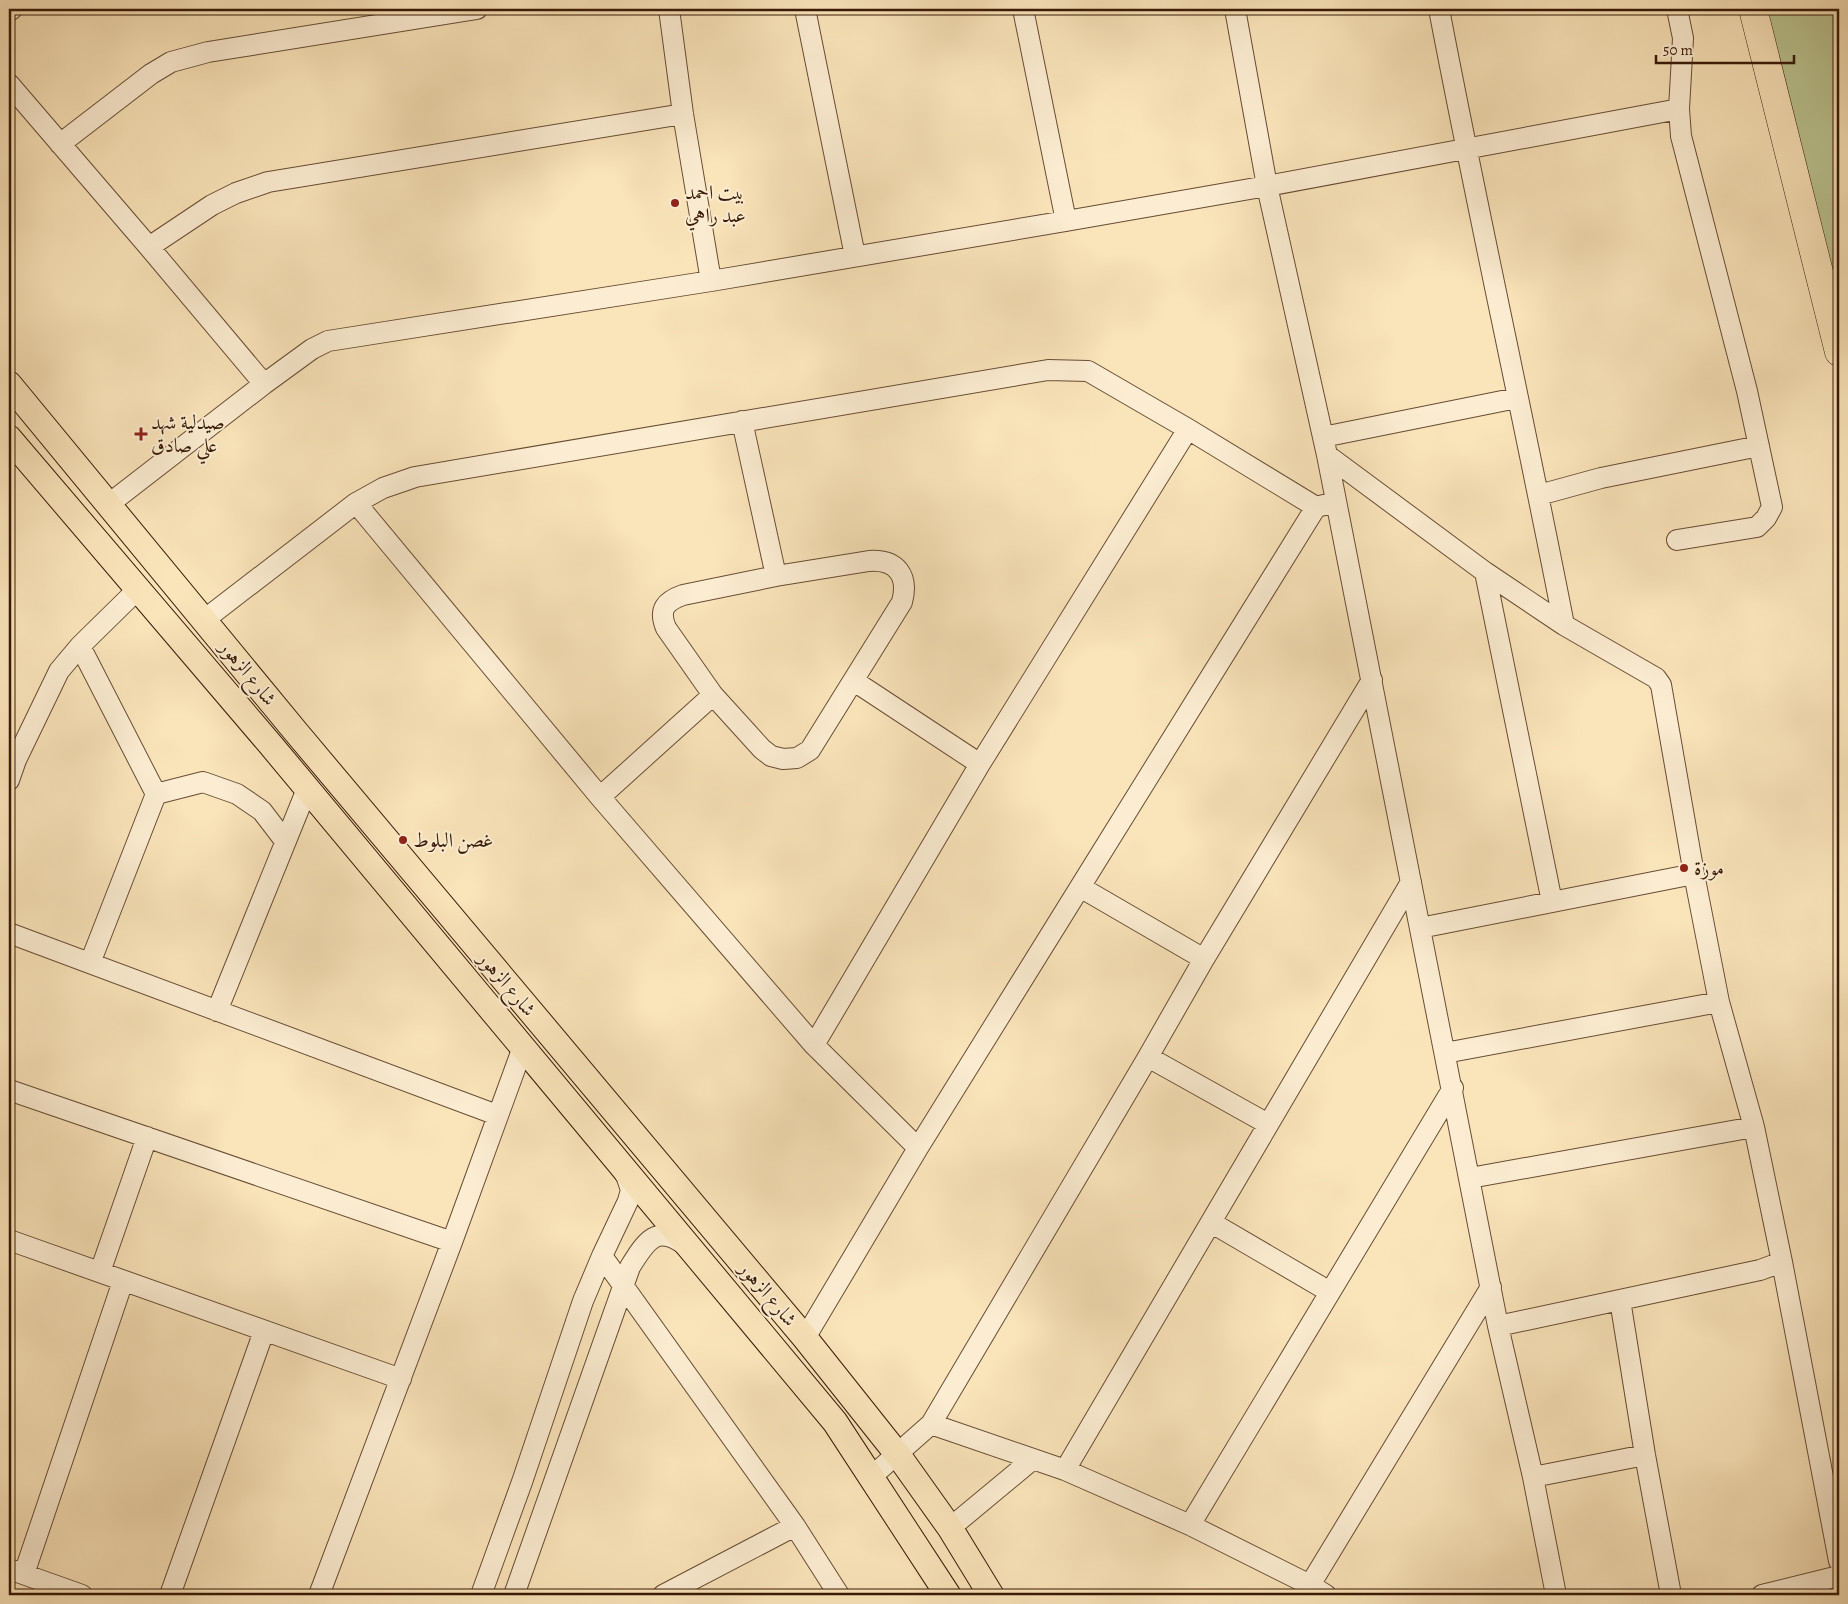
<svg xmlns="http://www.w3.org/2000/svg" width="1848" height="1604" viewBox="0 0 1848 1604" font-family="Alegreya,Amiri,serif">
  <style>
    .green { fill: #bbc592; stroke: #7a704c }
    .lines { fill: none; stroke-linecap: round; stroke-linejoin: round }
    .minor-casing { stroke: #684c34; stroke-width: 22 }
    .major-casing { stroke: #381a07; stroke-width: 27 }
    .highway-casing { stroke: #381a07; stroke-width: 29 }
    .minor { stroke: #fcedd2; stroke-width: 20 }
    .major { stroke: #fae4ba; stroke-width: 25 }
    .highway { stroke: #fae4ba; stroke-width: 28 }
    .poi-dot { fill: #8f2418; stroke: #fcedd2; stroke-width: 2 }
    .labels { text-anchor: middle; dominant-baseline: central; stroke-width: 4; stroke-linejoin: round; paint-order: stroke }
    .poi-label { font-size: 20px; fill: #381a07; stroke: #fcedd2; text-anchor: start }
    .street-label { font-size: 20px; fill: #381a07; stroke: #fcedd2 }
  </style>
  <rect width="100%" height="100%" fill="#fae4ba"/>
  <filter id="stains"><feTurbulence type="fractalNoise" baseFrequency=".004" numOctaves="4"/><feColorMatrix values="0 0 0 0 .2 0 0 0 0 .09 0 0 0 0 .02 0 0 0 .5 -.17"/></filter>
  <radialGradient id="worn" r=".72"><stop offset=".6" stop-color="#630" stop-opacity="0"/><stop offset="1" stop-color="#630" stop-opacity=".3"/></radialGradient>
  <path class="green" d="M 1760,9 L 1839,9 L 1839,324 Z"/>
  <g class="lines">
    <defs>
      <path id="minor" d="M 669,9 L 683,114 L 711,281
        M 805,9 L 855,256
        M 1023,9 L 1066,221
        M 1235,9 L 1267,186 L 1327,455 L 1498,1326 L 1533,1477 L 1556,1595
        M 1439,9 C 1478,214 1524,419 1564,625
        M 1677,9 L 1683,38 L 1679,109 L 1681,136 L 1747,391 L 1772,507 L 1766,518 L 1757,527 L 1677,540
        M 9,11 L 12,9
        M 9,84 L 149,247 L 264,384
        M 60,144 L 151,74 L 171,62 L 208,52 L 477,9
        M 149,247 L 212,205 L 236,193 L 268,182 L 683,114
        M 742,421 L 776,576
        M 1323,437 L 1517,398
        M 1327,455 L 1485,572 L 1552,902
        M 1539,495 L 1601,478 L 1759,446
        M 356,503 L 600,797 L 814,1045 L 918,1148
        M 109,504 L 264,384 L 312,349 L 328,341 L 711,281 L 1066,221 L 1267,186 L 1679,109
        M 869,561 C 897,559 909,576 902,602 L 810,750 L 797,758 L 783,759 L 771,756 L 762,749 L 713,695 L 666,628 C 658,609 666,601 683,595 L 776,576 Z
        M 1485,572 L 1564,625 L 1656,678 L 1661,685 L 1694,874
        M 204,620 L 356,503 L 383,488 L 415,477 L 1048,370 L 1088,371 L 1188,429 L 1316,507
        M 80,646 L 156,794 L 90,963
        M 854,681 L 980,764
        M 9,780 L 16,760 L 59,671 L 80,646 L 138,589
        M 156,794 L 203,782 L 237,794 L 262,811 L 285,841
        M 600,797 L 713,695
        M 1080,887 L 1204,959
        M 1420,928 L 1694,874 L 1719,1002
        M 9,933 L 497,1115
        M 217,1011 L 307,789
        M 814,1045 L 980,764 L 1188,429
        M 1445,1053 L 1719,1002 L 1754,1127 L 1782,1262 L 1760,1270 L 1498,1326
        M 1148,1057 L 1268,1124
        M 9,1090 L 452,1242
        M 1470,1178 L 1754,1127
        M 1212,1223 L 1330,1292
        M 9,1240 L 401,1379
        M 602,1256 L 795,1526 L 839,1595
        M 1782,1262 L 1839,1561
        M 100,1272 L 147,1137
        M 1620,1300 L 1645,1455 L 1671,1595
        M 805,1338 L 918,1148 L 1316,507 L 1328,504
        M 931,1424 L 1148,1057 L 1204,959 L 1372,680
        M 1065,1470 L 1411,882
        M 871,1477 L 931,1424 L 1065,1470 L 1190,1525 L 1310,1585 L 1326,1595
        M 1533,1477 L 1645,1455
        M 1190,1525 L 1453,1088
        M 950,1528 L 1033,1459
        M 9,1569 L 82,1595
        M 24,1574 L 123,1281
        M 1310,1585 L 1491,1287
        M 170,1595 L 264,1331
        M 319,1595 L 452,1242 L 523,1047
        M 481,1595 L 522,1482 L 583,1301 L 602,1256 L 628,1201 L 631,1190 L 627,1178 L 622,1169
        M 514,1595 L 630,1267 C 646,1241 657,1223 686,1246
        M 663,1595 L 795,1526
        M 1762,1595 L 1839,1576"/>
      <path id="major" d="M 9,384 L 296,732 L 805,1338 L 898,1455 L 950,1528 L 991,1595
        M 9,438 L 270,744 L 835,1422 L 948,1595"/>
      <path id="highway" d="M 1753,9 L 1839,352"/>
    </defs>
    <use href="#minor" class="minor-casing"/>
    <use href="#major" class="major-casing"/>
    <use href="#highway" class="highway-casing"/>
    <use href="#minor" class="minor"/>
    <use href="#major" class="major"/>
    <use href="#highway" class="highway"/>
  </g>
  <g class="poi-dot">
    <circle cx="675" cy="203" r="5"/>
    <path d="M138.5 426.5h5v5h5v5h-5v5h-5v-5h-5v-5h5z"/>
    <circle cx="403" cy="840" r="5"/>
    <circle cx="1684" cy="868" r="5"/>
  </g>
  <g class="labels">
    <g class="poi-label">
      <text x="685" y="192">بيت احمد<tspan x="685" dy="23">عبد راهي</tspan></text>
      <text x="151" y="422">صيدلية شهد<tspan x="151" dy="23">علي صادق</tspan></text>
      <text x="413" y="840">غصن البلوط</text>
      <text x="1694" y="868">موزة</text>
    </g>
    <g class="street-label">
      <text transform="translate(248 673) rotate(51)">شارع الزهور</text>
      <text transform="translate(507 984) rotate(50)">شارع الزهور</text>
      <text transform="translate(768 1294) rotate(50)">شارع الزهور</text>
    </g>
  </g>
  <rect width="1848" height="1604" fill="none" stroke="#fae4ba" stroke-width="30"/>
  <rect x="10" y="10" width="1828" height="1584" fill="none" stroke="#381a07" stroke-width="2.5"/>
  <rect x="15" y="15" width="1818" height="1574" fill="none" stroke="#381a07"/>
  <path d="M1656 55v8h138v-8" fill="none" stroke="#381a07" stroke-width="2.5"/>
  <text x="1663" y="55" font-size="15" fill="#381a07" stroke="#fcedd2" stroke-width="4" paint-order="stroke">50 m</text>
  <rect width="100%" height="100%" filter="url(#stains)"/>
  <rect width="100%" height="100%" fill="url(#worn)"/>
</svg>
